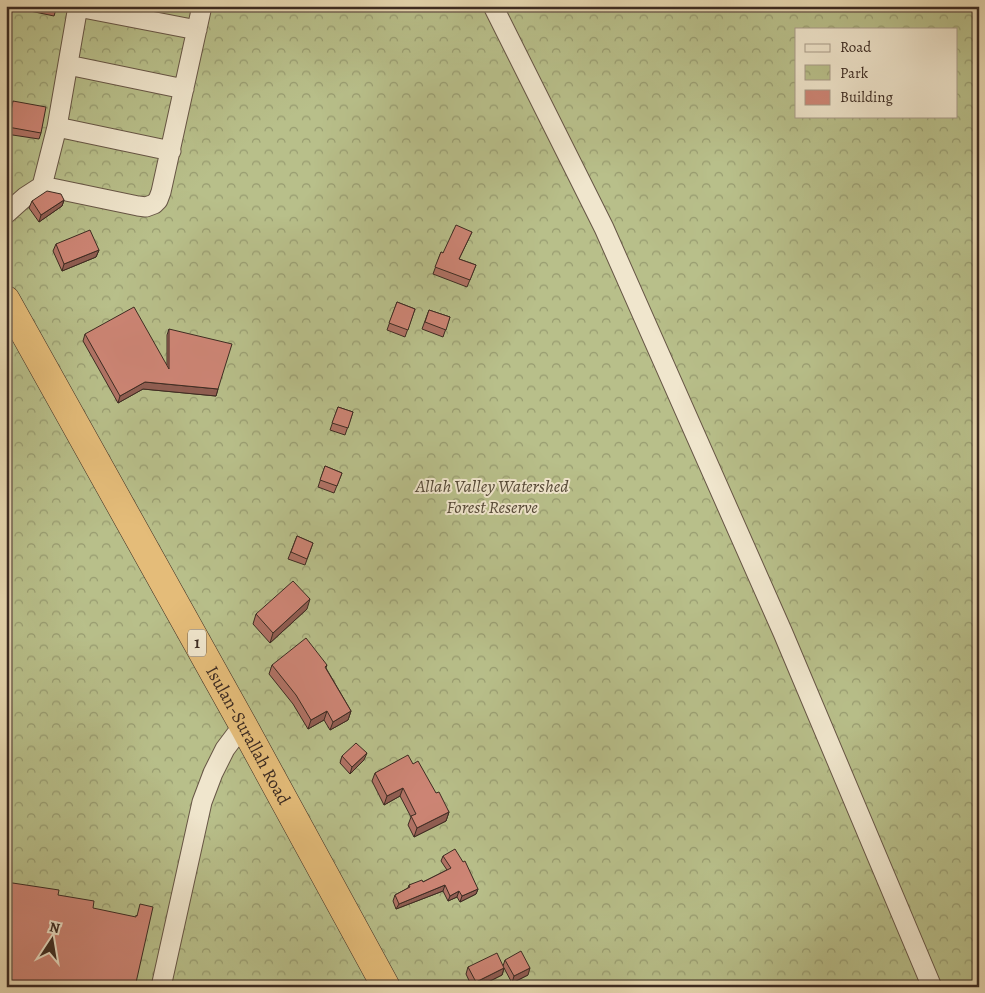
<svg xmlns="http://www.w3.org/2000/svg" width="985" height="993" viewBox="0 0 985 993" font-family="Alegreya,serif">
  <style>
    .park { fill: url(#park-crowns); stroke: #7a7556; fill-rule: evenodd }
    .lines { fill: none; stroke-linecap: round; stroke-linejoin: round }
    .minor-casing { stroke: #675646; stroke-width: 21 }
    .highway-casing { stroke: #3c2b22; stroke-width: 29 }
    .minor { stroke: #f0e6cd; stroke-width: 19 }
    .highway { stroke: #e4bc79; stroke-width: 28 }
    .wall { fill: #b07265; stroke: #3c2b22 }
    .shaded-wall { fill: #905d52; stroke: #3c2b22 }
    .building { fill: #cd8575; stroke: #3c2b22 }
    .labels { text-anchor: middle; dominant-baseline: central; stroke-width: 4; stroke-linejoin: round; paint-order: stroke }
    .shield { fill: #f0e6cd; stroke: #726355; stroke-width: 1 }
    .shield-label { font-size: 16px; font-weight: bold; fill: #3c2b22 }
    .park-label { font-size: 18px; font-style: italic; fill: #554937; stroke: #f0e6cd }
    .street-label { font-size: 18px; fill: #3c2b22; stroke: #f0e6cd }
  </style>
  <defs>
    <pattern id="park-crowns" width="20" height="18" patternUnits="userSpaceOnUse" patternTransform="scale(1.25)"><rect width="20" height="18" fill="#b8bf8a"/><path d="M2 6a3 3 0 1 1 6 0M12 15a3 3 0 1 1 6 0" fill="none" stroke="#979b70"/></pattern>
  </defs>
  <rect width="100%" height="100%" fill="#e8d9b2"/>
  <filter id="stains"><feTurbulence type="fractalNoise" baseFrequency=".004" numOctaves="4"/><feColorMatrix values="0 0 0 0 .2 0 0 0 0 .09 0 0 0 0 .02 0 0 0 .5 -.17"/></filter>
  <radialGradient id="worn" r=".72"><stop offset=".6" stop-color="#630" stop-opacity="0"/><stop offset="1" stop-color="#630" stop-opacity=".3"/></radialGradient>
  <path class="park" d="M 6,6 L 979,6 L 979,987 L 6,987 ZM 796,29 L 956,29 L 956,116 L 796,116 Z"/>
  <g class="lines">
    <defs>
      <path id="minor" d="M 493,6 L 604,228 L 783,633 L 932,987
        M 78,7 L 197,30
        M 68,65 L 184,89
        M 57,127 L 171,151
        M 42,186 L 138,206 L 146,207 L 154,204 L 158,200 L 161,192 L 202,6
        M 6,214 L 25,197 L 42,186 L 57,127 L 78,6
        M 161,987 L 202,802 L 213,773 L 225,749 L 243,725"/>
      <g id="highway">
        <path id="s1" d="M 6,300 L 243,725 L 386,987"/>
      </g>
    </defs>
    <use href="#minor" class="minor-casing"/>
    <use href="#highway" class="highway-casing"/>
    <use href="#minor" class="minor"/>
    <use href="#highway" class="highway"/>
  </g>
  <path class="wall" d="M 31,6 L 57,6 L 54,16 L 30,11 Z
    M 13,101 L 41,133 L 39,139 L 6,134 L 6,129 L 10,108 Z
    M 64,200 L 62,206 L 39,222 L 29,208 L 32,201 Z
    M 472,232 L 459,259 L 476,265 L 467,287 L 433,274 L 441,252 L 443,253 Z
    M 56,244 L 99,250 L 96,257 L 62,271 L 53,251 Z
    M 397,302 L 415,309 L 405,337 L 387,330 Z
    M 429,310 L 450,317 L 443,337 L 422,329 Z
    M 169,329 L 218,389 L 216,396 L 143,389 L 118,403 L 83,341 L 85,334 L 167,365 L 167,335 Z
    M 338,407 L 353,412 L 345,435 L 330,430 Z
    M 325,466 L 342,473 L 334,493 L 318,487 Z
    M 297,536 L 313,543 L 305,565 L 288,559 Z
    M 307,609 L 270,643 L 253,624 L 256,614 Z
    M 272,665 L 327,665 L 326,668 L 351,711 L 348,720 L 330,730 L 324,720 L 308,729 L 293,704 L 269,674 Z
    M 342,756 L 364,760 L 350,774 L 340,763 Z
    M 413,764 L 449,812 L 446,821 L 414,837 L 408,825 L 411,817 L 400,796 L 384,805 L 372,781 L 375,773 Z
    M 443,856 L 478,889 L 476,894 L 460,902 L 457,897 L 448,901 L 443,891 L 396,909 L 393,901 L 395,895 L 408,888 L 409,885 L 423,882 L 447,870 L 441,861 Z
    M 505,960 L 528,975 L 512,983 L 504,968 L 502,975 L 478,987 L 472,987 L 466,974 L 468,967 L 503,966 Z"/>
  <path class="shaded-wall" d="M 64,200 L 62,206 L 39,222 L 41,215 Z
    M 99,250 L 96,257 L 62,271 L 64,264 Z
    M 145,382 L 218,389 L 216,396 L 143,389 L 118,403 L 120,396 Z
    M 310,599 L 307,609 L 270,643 L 273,633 Z
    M 327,711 L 324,720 L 308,729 L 311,720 Z
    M 351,711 L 348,720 L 330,730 L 333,722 Z
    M 367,753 L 364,760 L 350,774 L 352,767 Z
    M 403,788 L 400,796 L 384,805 L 387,796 Z
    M 449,812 L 446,821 L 414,837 L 417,828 Z
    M 445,885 L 443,891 L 396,909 L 399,904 Z
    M 478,889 L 476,894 L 460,902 L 462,896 Z
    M 459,891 L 457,897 L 448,901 L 450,896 Z
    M 504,968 L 502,975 L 478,987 L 474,987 L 476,982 Z
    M 530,968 L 528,975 L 512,983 L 514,976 Z"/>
  <path class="building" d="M 42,6 L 57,6 L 56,10 Z
    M 13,101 L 46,107 L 41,133 L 8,127 Z
    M 47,191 L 61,194 L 64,200 L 41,215 L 32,201 Z
    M 456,225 L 472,232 L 459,259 L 476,265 L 470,280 L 435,267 L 441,252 L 443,253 Z
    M 90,230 L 99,250 L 64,264 L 56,244 Z
    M 397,302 L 415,309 L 408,330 L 389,323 Z
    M 134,307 L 169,369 L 169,329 L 232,344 L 218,389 L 145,382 L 120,396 L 85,334 Z
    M 429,310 L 450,317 L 446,330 L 425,322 Z
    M 338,407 L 353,412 L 348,428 L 332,423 Z
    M 325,466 L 342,473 L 337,486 L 320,480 Z
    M 297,536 L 313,543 L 307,559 L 291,552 Z
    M 293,581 L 310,599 L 273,633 L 256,614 Z
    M 306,638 L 327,665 L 325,667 L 351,711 L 333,722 L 327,711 L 311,720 L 296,695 L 272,665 Z
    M 356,743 L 367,753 L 352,767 L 342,756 Z
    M 408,755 L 413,764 L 418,761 L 436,793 L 439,792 L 449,812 L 417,828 L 411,816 L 416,814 L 403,788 L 387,796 L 375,773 Z
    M 455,849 L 463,862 L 465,861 L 478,889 L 462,896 L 459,891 L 450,896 L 445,885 L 399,904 L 395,895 L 410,887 L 409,885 L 422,880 L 423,882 L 451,868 L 443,856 Z
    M 6,882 L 59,890 L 58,895 L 94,901 L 93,908 L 136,917 L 136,915 L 137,916 L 140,904 L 153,907 L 135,987 L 6,987 Z
    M 521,951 L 530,968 L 514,976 L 505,960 Z
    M 497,953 L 504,968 L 476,982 L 468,967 Z"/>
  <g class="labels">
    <rect class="shield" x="188" y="629.5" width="18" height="27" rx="4"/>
    <g class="shield-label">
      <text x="197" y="643">1</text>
    </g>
    <g class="park-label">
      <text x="492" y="486">Allah Valley Watershed<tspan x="492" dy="21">Forest Reserve</tspan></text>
    </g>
    <g class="street-label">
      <text stroke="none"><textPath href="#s1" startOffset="498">Isulan-Surallah Road</textPath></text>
    </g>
  </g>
  <rect width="985" height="993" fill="none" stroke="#e8d9b2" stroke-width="25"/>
  <rect x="8" y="8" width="970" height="978" fill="none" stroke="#3c2b22" stroke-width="2.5"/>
  <rect x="12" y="12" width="960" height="968" fill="none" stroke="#3c2b22"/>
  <rect x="795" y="28" width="162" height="90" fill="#f0e6cd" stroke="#a89b89"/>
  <rect x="805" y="44" width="25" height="8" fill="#f0e6cd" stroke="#a89b89"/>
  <text x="840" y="52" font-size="15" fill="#3c2b22">Road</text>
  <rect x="805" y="65" width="25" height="15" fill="url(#park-crowns)" stroke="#a89b89"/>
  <text x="840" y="78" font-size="15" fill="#3c2b22">Park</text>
  <rect x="805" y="90" width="25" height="15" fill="#cd8575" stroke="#a89b89"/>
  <text x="840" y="102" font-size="15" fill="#3c2b22">Building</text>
  <g transform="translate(52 940) rotate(12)" stroke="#f0e6cd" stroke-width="4" paint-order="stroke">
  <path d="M0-4L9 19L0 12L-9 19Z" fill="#3c2b22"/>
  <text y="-8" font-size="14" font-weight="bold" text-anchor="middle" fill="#3c2b22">N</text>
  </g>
  <rect width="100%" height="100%" filter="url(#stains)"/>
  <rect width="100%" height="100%" fill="url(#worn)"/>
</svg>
